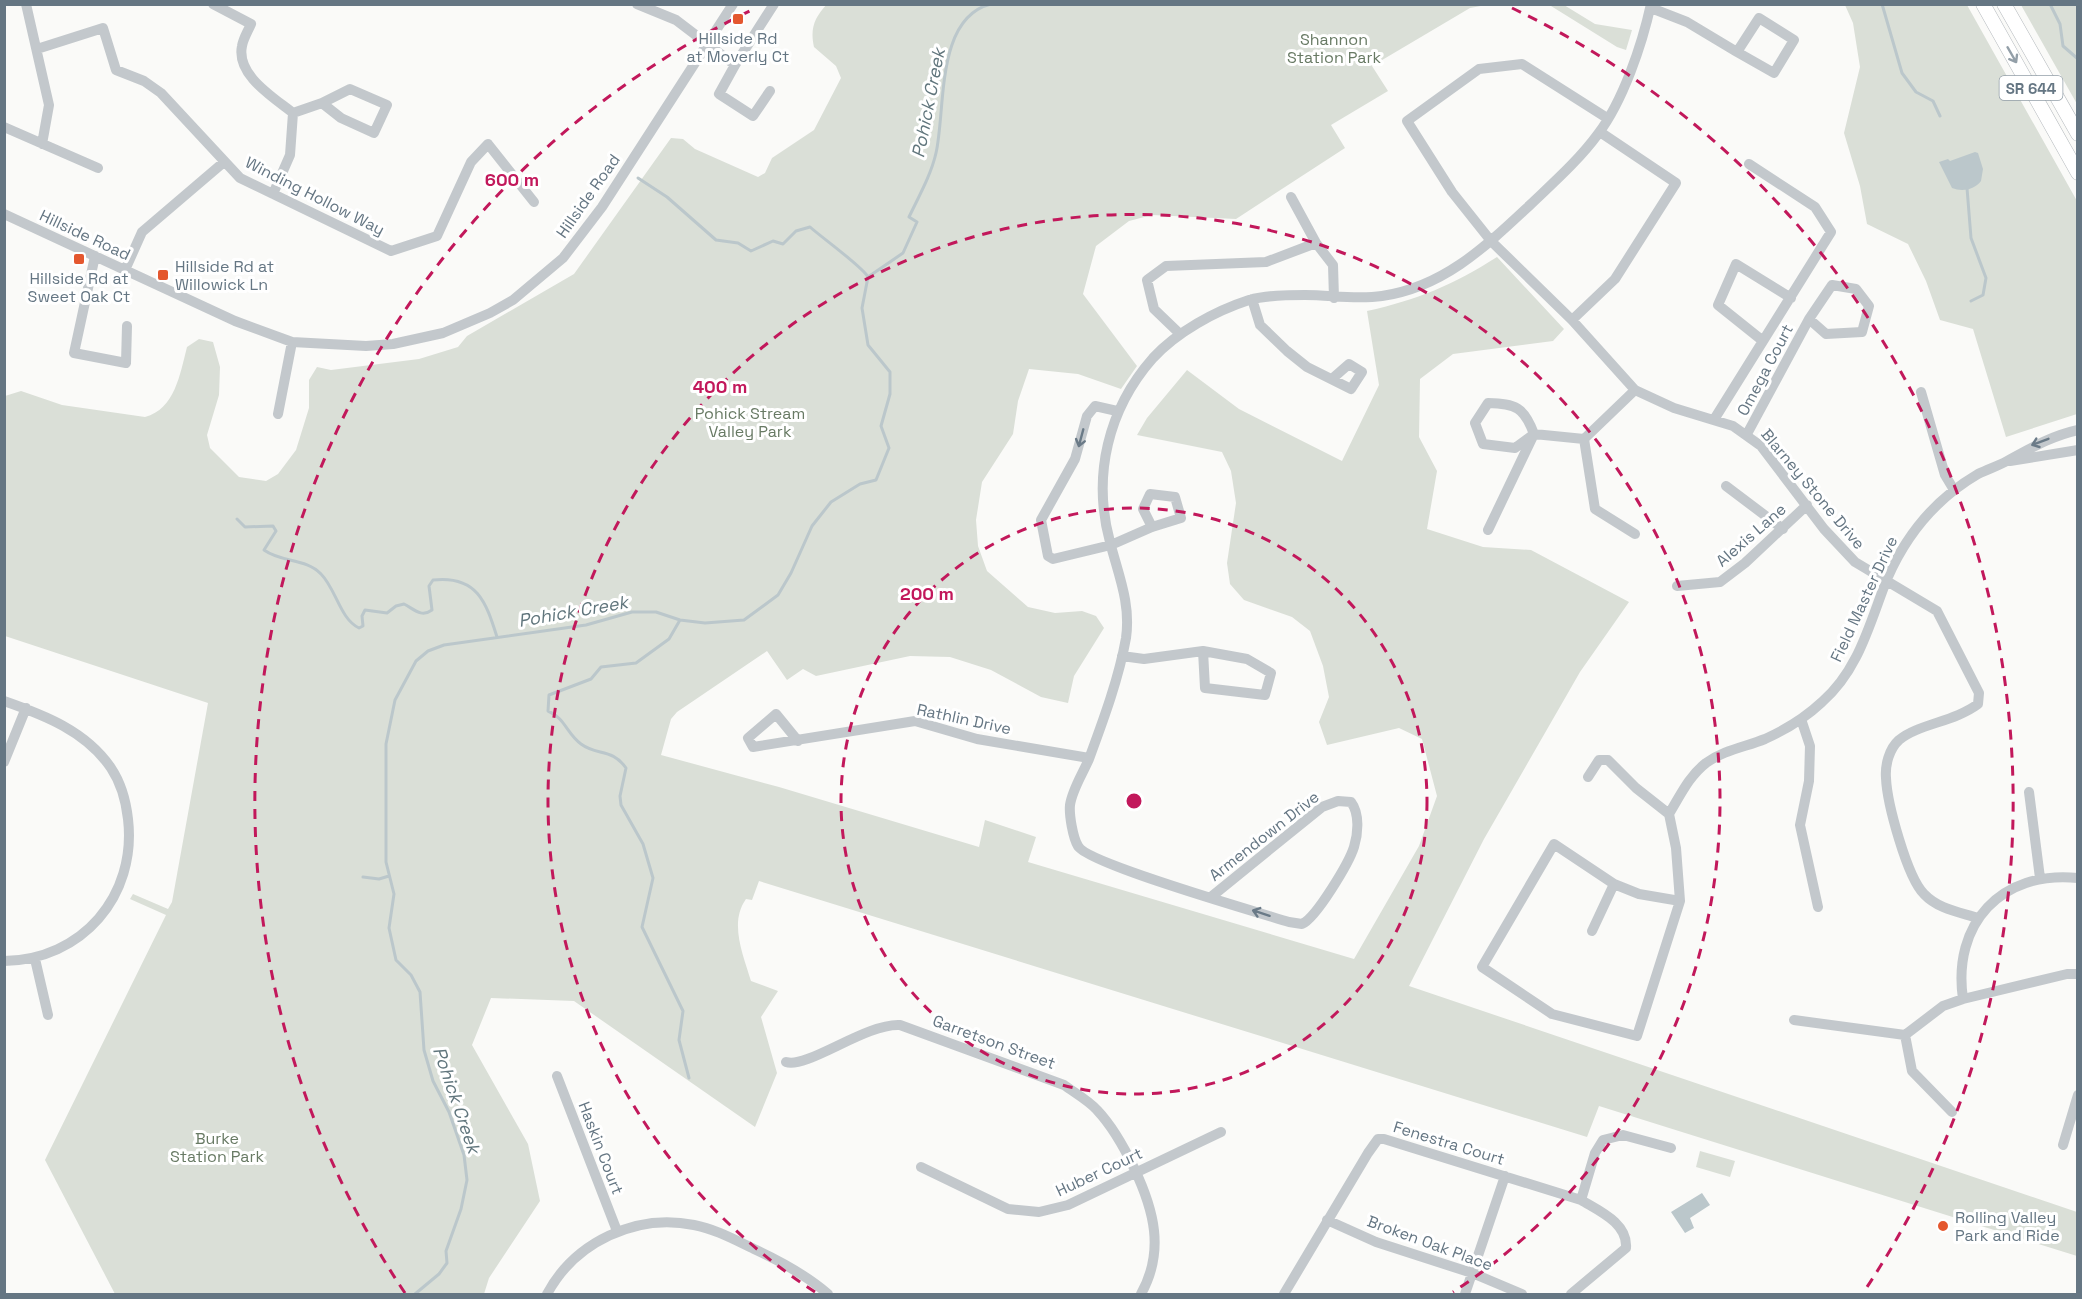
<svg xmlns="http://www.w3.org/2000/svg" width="2082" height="1299" viewBox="0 0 2082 1299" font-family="'Space Grotesk',sans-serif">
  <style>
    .green { fill: #dadfd7 }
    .water { fill: #bbc7cb }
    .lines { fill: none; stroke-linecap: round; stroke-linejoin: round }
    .stream { stroke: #bbc7cb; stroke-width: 3 }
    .major-casing { stroke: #b5babe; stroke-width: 15 }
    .minor { stroke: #c3c8cc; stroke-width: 10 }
    .major { stroke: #fff; stroke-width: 14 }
    .oneway { stroke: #939fa8 }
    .oneway2 { stroke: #6a7a87 }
    .ring { fill: none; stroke: #c2185b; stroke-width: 3; stroke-dasharray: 10 8 }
    .poi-dot { fill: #e4572e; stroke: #fff; stroke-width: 2 }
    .labels { text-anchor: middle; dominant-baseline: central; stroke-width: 6; stroke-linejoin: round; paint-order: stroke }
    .shield { fill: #fff; stroke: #939fa8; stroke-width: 1.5 }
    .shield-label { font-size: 15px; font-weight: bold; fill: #657683 }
    .poi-label { font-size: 16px; fill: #657683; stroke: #fff }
    .park-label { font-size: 16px; fill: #687a64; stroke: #fff }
    .street-label { font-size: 16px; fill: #657683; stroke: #fff }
    .water-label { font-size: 18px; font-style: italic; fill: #60757c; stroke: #fff }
    .centre { fill: #c2185b; stroke: #fff; stroke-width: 3 }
    .ring-label { font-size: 18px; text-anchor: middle; font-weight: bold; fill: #c2185b; stroke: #fff; stroke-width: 6; stroke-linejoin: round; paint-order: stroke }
  </style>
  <rect width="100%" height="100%" fill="#fafaf8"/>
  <path class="green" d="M 827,4 L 1486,5 L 1470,8 L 1372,66 L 1388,91 L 1331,125 L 1345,148 L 1236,219 L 1152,215 L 1129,221 L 1096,246 L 1083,294 L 1137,366 L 1121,389 L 1078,374 L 1029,369 L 1018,401 L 1013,434 L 982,482 L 976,520 L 978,546 L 987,571 L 1028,607 L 1055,613 L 1082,611 L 1096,616 L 1104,628 L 1074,676 L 1068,703 L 1041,697 L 991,670 L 950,657 L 910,656 L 816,676 L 803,669 L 787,680 L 767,651 L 677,712 L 671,719 L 661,755 L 779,787 L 979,847 L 985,820 L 1036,837 L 1028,862 L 1354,959 L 1419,846 L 1437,796 L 1422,739 L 1399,728 L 1327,745 L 1319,722 L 1329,697 L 1323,666 L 1310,631 L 1292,617 L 1244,600 L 1230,584 L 1227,563 L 1236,503 L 1231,471 L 1222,452 L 1137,435 L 1147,418 L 1187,370 L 1239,409 L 1342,461 L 1379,385 L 1367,311 C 1417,300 1453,285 1497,257 L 1564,329 L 1553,341 L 1453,354 L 1420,379 L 1419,437 L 1437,471 L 1427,529 L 1483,547 L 1531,550 L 1629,602 L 1580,672 L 1484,839 L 1409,986 L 2077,1212 L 2077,1256 L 1599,1106 L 1587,1137 L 759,881 L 752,900 L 746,899 C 729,923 743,954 751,981 L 778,991 L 761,1017 L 777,1073 L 755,1127 L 574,1001 L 491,998 L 472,1045 L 528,1144 L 540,1201 L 489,1278 L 484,1294 L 115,1294 L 45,1160 L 166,915 L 130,899 L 133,894 L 168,909 L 172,902 L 208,703 L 5,636 L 5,396 L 21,391 L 62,405 L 145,417 C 175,409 180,374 187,347 L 199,339 L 213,342 L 220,367 L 219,395 L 207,435 L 210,448 L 239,477 L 266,481 L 278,474 L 296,450 L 309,408 L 309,380 L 317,367 L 331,370 L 419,359 L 458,347 L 467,336 L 574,274 L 671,138 L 683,139 L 695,149 L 758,177 L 765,173 L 772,158 L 814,130 L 841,78 L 836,66 L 814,47 C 810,29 814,18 827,4 Z
    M 1540,5 L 1564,5 L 1595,24 L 1632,30 L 1626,50 L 1617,47 L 1551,6 Z
    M 1845,5 L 1967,5 L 2077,201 L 2077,414 L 2006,437 L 1973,329 L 1940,320 L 1926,281 L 1908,244 L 1867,224 L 1860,186 L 1844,133 L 1860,67 L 1853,23 Z
    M 2021,5 L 2077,5 L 2077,104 Z
    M 1700,1151 L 1735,1161 L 1730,1177 L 1696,1167 Z"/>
  <path class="water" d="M 1975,152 L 1978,153 L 1983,169 L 1981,181 C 1974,190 1962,192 1952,188 L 1939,162 L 1948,159 L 1950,161 Z
    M 1702,1193 L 1710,1205 L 1690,1218 L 1694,1228 L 1685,1233 L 1671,1212 Z"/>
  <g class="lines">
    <path class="stream" d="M 1882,4 L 1902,73 L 1916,92 L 1933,101 L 1940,116
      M 2050,4 L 2060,24 L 2063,46 L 2078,59
      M 638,178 L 667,197 L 716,240 L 738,243 L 751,251 L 773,241 L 783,244 L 796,231 L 810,227 C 821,237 863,267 868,277
      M 1967,188 L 1971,238 L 1986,278 L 1983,295 L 1971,301
      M 237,519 L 245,527 L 273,526 L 276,531 L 264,550 C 282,563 306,558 321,574 C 336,589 340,619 359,628 L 363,626 L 362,616 L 365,610 L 387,613 L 396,606 L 404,604 C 414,609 421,618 432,610 L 429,586 L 433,580 C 477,575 486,602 497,637
      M 680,620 L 669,639 L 636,663 L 601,667 L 591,679 L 549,695 L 548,711 C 565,718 567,734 581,744 C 597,756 612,748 626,768 L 620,796 L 621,805 L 643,844 L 653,878 L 642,927 L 683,1011 L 679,1040 L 689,1078
      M 363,877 L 379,879 L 389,876
      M 415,1294 L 439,1274 L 447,1263 L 446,1251 L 461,1209 L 467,1180 L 464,1155 L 449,1112 L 433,1081 L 424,1050 L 420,992 L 411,975 L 396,960 L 389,928 L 394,894 L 386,862 L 386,744 L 395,700 L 416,661 L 428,651 L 444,645 L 586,625 L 632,612 L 656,612 L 680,620 L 705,623 L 744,620 L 778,595 L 791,573 L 812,526 L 831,502 L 860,484 L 876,480 L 889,448 L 881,426 L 890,394 L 890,372 L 868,345 L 862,308 L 868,277 L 903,253 L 917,222 L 909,217 C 919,196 931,175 936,153 C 946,109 935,18 991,4"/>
    <defs>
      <path id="major" d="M 1983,4 L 2078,173
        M 2004,4 L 2078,134"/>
    </defs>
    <use href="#major" class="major-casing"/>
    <path class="minor" d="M 26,4 L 49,105 L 42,144
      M 213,4 L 251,24 C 248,31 243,39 242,46 C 236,75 273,97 293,113
      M 637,4 L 676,20 L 735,65 L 719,94 L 753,116 L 770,91
      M 1651,8 L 1687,22 L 1737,52
      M 1759,18 L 1794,40 L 1774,73 L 1737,52 Z
      M 37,49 L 103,28 L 116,70 L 144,81 L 161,93 L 240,178 L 391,251 L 437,236 L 471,162 L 488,144 L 534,202
      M 735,65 L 774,4
      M 293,113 L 322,103 L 341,118 L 374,133 L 387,105 L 350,89 L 322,103
      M 1607,118 L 1522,64 L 1479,69 L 1407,121 L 1452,192 L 1491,241 L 1572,320 L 1635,390 L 1674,408 L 1733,426 L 1761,446 L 1824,529 L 1855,562 L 1937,611 L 1979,693 L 1978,704 C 1954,722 1918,724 1899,740 C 1889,749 1885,765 1886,778 C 1887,803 1907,877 1924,894 C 1938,909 1959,912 1978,918
      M 4,127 L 98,168
      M 273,194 L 290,155 L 293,113
      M 4,214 L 235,321 L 292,342 L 366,346 L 393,344 L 443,333 L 490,313 L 513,300 L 563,258 L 602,207 L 733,4
      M 1316,243 L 1333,265 L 1334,298
      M 95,256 L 74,353 L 126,363 L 127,326
      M 125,270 L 142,232 L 224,162
      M 1252,299 L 1260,325 L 1287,351 L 1307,367 L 1351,389 L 1362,372 L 1349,364 L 1333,378
      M 1572,320 L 1615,279 L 1676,183 L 1600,132
      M 1180,334 L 1154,309 L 1147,280 L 1166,266 L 1266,262 L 1316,243 L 1291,197
      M 1763,341 L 1718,305 L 1736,264 L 1791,298
      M 1921,392 L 1945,475 L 1954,490
      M 1488,403 C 1516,404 1524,407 1534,434 L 1515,448 L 1483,444 L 1475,423 Z
      M 1117,411 L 1095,406 L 1087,416 L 1075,459 L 1041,520 L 1048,556 L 1053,559 L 1111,545 L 1152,527 L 1181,518 L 1175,497 L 1150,494 L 1143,509 L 1152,527
      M 278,414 L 292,342
      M 1715,418 L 1831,232 L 1815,207 L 1749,164
      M 1747,434 L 1809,319 L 1832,285 L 1856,289 L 1869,306 L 1862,332 L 1826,334 L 1809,319
      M 1584,439 L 1635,390
      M 2010,461 L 2078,450
      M 1726,486 L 1783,529
      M 1488,530 L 1534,434 L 1584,439 L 1595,509 L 1635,534
      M 1677,586 L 1720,582 L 1745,563 L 1807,505
      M 1122,656 L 1144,659 L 1203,651 L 1205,688 L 1265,695 L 1271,673 L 1247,659 L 1203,651
      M 4,701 C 44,715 86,731 111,768 C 121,783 126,801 128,819 C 137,896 82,960 4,961
      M 1801,719 L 1810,746 L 1809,781 L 1800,825 L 1818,907
      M 798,741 L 776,714 L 748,738 L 753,747 L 915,721 L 977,739 L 1089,758
      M 4,762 L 26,708
      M 1588,777 L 1599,760 L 1608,760 L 1636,788 L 1669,814
      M 2029,792 L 2040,878
      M 1669,814 L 1676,848 L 1680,901 L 1637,1036 L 1552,1014 L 1482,967 L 1554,844 L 1614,884 L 1639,894 L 1680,901
      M 1669,814 C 1680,796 1689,776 1706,763 C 1724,750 1745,747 1765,739 C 1785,730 1806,717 1822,702 C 1859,670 1870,622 1887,579 C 1906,535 1937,498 1978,474 C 1988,469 1998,466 2007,461 C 2031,448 2051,436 2078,430
      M 1211,897 L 1322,807 L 1338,801 L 1351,802 C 1360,814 1358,834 1354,847 C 1349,863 1316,918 1302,924 L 1289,922 C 1260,913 1086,863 1078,846 C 1073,838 1069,815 1070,805 C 1072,790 1083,773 1089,759 C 1103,721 1119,678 1126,638 C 1131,603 1118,574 1110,542 C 1092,476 1108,409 1153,358 C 1177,332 1215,311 1249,300 C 1266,295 1288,295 1305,295 C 1331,295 1356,300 1382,296 C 1444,287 1486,246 1530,205 C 1553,183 1579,160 1598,134 C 1623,101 1642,45 1651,4
      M 1592,931 L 1614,884
      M 35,959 L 48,1015
      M 1963,999 L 2067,974 L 2078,974
      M 1794,1020 L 1905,1035
      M 1905,1035 L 1943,1006 L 1963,999 C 1952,924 2001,870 2078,878
      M 1905,1035 L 1912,1071 L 1952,1112
      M 786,1062 C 807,1069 866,1023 900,1025 L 1064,1085 C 1075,1093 1088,1100 1097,1110 C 1113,1127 1124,1147 1134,1168 C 1154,1210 1165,1251 1141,1294
      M 557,1076 L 617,1231
      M 2063,1145 L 2078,1095
      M 921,1167 L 1008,1209 L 1039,1212 L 1068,1205 L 1221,1132
      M 1581,1200 L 1595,1153 L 1603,1140 L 1623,1135 L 1671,1148
      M 1327,1220 L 1376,1242 L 1472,1273 L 1522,1294
      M 547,1294 C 575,1242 636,1213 694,1225 C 715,1229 735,1240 754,1249 C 780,1261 806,1275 828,1294
      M 1284,1294 L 1368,1153 L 1378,1139 L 1384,1139 L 1581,1200 C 1599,1211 1628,1223 1626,1248 L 1571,1294
      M 1465,1294 L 1505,1176"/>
    <use href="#major" class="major"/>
  </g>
  <defs><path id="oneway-shaft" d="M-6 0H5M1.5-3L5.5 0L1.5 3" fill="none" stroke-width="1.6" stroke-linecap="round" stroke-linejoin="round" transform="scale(1.5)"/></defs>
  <use class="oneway" href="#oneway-shaft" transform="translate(2012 55) rotate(60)"/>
  <g class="oneway2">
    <use href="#oneway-shaft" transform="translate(1081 438) rotate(105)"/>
    <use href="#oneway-shaft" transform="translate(2040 442) rotate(159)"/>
    <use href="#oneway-shaft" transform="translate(1261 913) rotate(-162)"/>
  </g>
  <g class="ring">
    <circle cx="1134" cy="801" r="293"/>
    <path d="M815 1292A586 586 0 1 1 1453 1292"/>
    <path d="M405 1293A879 879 0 0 1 756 8M1512 8A879 879 0 0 1 1863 1293"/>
  </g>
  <g class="poi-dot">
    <rect x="732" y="13" width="12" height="12" rx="3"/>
    <rect x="73" y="253" width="12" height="12" rx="3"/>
    <rect x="157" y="269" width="12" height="12" rx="3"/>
    <circle cx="1943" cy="1226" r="6"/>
  </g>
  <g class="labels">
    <rect class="shield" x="1999.5" y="76" width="63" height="24" rx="4.5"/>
    <g class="shield-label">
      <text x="2031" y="88">SR 644</text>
    </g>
    <g class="poi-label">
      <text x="738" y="38">Hillside Rd<tspan x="738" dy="18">at Moverly Ct</tspan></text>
      <text x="175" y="266" text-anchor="start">Hillside Rd at<tspan x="175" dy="18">Willowick Ln</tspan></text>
      <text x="79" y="278">Hillside Rd at<tspan x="79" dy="18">Sweet Oak Ct</tspan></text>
      <text x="1955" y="1217" text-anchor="start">Rolling Valley<tspan x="1955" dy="18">Park and Ride</tspan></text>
    </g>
    <g class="park-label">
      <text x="1334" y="39">Shannon<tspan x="1334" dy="18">Station Park</tspan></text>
      <text x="750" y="413">Pohick Stream<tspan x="750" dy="18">Valley Park</tspan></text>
      <text x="217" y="1138">Burke<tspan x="217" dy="18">Station Park</tspan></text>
    </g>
    <g class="street-label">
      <text transform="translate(315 196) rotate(27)">Winding Hollow Way</text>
      <text transform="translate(588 196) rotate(-55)">Hillside Road</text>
      <text transform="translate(85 235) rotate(25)">Hillside Road</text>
      <text transform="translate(1765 370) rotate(-62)">Omega Court</text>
      <text transform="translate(1813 489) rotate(50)">Blarney Stone Drive</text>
      <text transform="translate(1751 535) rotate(-41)">Alexis Lane</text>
      <text transform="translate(1864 599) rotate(-65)">Field Master Drive</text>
      <text transform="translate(964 719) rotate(12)">Rathlin Drive</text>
      <text transform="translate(1264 836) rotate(-38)">Armendown Drive</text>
      <text transform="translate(994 1042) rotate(20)">Garretson Street</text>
      <text transform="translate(1449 1143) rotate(17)">Fenestra Court</text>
      <text transform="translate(601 1148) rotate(69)">Haskin Court</text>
      <text transform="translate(1099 1172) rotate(-25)">Huber Court</text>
      <text transform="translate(1430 1243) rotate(20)">Broken Oak Place</text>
    </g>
    <g class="water-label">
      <text transform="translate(928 103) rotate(-79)">Pohick Creek</text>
      <text transform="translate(573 611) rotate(-10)">Pohick Creek</text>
      <text transform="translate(457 1100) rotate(71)">Pohick Creek</text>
    </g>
  </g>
  <circle cx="1134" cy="801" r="9" class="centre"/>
  <g class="ring-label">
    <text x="512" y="186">600 m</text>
    <text x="720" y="393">400 m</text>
    <text x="927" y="600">200 m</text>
  </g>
  <rect width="2082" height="1299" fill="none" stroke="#657683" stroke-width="12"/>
</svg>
